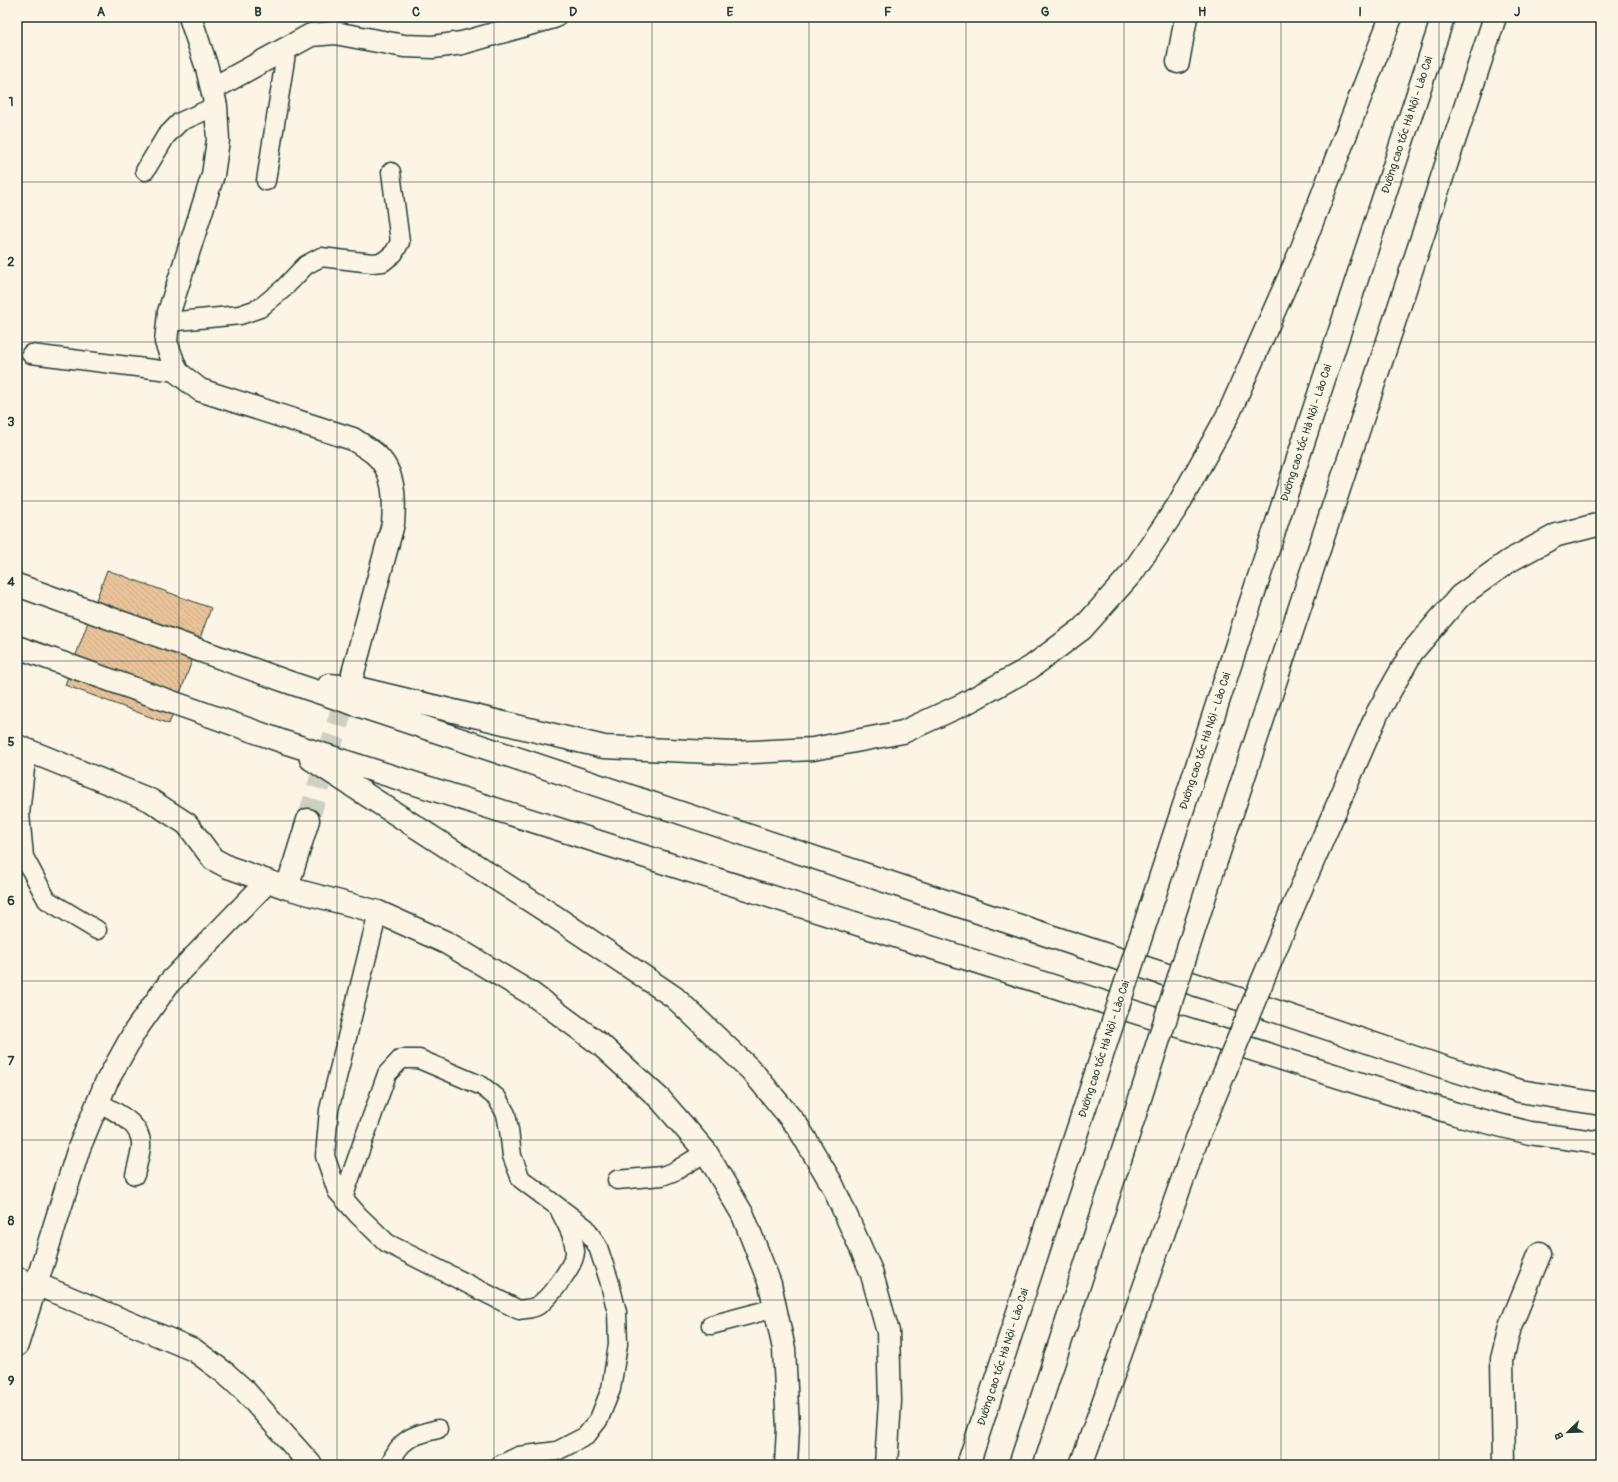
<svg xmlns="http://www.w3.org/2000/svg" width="1618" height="1482" viewBox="0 0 1618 1482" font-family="Pangolin,sans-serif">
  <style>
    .building { fill: url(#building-back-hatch); stroke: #1f3d34 }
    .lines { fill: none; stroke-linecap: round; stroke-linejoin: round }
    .minor-tunnel { stroke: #d0d0c2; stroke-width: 22; stroke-dasharray: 22 11; stroke-linecap: butt }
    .service-casing { stroke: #1f3d34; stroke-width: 21 }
    .minor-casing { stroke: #1f3d34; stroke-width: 25 }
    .motorway-casing { stroke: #1f3d34; stroke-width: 25 }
    .service { stroke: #fcf5e5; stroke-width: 18 }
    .minor { stroke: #fcf5e5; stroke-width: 22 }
    .motorway { stroke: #fcf5e5; stroke-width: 22 }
    .motorway-bridge-casing { stroke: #1f3d34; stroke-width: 25; stroke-linecap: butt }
    .motorway-bridge { stroke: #fcf5e5; stroke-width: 22 }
    .grid { fill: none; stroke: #1f3d34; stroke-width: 1; stroke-opacity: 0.55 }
    .labels { text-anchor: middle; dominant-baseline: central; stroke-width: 3; stroke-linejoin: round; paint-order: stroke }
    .street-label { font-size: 11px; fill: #1f3d34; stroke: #fcf5e5 }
    .neatline { fill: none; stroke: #1f3d34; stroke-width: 1.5 }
    .grid-label { font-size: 13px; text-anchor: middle; font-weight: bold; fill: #1f3d34 }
  </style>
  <defs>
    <pattern id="building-back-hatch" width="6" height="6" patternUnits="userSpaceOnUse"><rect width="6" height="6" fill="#eac39a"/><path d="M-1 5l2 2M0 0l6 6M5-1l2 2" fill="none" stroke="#c8a885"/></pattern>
  </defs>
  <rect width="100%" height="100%" fill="#fcf5e5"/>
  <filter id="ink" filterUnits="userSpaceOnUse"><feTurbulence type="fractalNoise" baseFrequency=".025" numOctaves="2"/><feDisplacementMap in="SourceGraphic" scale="8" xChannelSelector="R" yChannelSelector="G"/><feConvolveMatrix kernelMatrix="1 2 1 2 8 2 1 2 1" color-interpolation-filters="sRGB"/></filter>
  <g filter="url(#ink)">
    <path class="building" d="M 107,570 L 211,608 L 169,724 L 65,685 Z"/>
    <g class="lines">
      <path class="minor-tunnel" d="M 308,820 L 350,683"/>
      <defs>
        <path id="service" d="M 145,171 L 166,136 L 180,122 L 216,106
          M 266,181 L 287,47
          M 168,322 L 240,315 L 260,308 L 283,289 L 306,265 L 321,257 L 372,263 L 383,262 L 394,253 L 400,242 L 391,172
          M 31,354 L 177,372
          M 27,750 L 20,814 L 24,857 L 47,900 L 97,930
          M 378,912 L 329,1110 L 325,1156 L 337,1191 L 358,1215 L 387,1243 L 519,1310 C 524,1309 532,1309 537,1306 C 548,1300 576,1264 575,1251 C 574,1236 567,1225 560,1211
          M 98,1102 C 115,1112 143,1123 141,1147 C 140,1156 137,1166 135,1175
          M 617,1180 L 662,1176 L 675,1171 L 706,1152
          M 343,1198 L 387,1074 L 401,1059 L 419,1059 L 482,1086 L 497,1098 L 506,1114 L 509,1130 L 512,1156 L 521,1179 L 586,1228 L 598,1247 L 609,1280 L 617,1312 L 618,1344 L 611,1389 L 599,1419 L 586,1436 L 557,1451 L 519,1456 L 500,1465
          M 17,1276 L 36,1284
          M 711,1325 L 775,1308
          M 390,1465 C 399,1439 413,1435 438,1429"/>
        <path id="minor" d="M 190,17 L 207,68 L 216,106 L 218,140 L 213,175 L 169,312 L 166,342 L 177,372 L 200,390 L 353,439 C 360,444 368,448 375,454 C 395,471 395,499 393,524 L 353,673
          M 1178,62 L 1186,17
          M 212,89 L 311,35 L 335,33 L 404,46 L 433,47 L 462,43 L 554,17
          M 17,746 L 150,800 L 187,824 L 213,859 L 228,867 L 287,888 L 378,912 L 447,943 L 532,994 L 601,1045 L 660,1099 L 706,1152 L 743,1215 L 770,1284 L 784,1349 L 788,1428 L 786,1465
          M 287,888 L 308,820
          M 36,1284 L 194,1350 L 225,1373 L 245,1391 L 311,1465
          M 17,1345 L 79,1148 L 106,1083 L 135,1031 L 169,983 L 268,881
          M 1504,1465 L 1502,1359 L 1510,1327 L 1540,1253"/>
        <path id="motorway" d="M 17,585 L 288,682 L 1434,1064 L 1520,1091 L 1601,1104
          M 17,647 L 287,743 L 1456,1114 L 1530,1133 L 1601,1143
          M 329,685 L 353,687 L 604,747 L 732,753 L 813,749 L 903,732 L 964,704 L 1030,668 L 1082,629 L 1132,573 L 1177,507 L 1229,413 L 1302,248 L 1391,17
          M 311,759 L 554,916 L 674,997 L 752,1071 L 798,1127 L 832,1184 L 871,1271 L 888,1332 L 890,1401 L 886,1465
          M 1167,857 L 1443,17
          M 1217,858 L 1495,17
          M 1293,907 L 1378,712 L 1412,652 L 1460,596 L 1509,561 L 1557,535 L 1601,524
          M 968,1465 L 1088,1098
          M 1020,1465 L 1135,1114
          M 1081,1465 L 1197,1139"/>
      </defs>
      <use href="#service" class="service-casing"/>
      <use href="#minor" class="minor-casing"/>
      <use href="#motorway" class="motorway-casing"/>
      <use href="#service" class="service"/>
      <use href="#minor" class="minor"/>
      <use href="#motorway" class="motorway"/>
      <defs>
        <path id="motorway-bridge" d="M 1088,1098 L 1167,857
          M 1135,1114 L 1217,858
          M 1197,1139 L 1293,907"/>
      </defs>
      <use href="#motorway-bridge" class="motorway-bridge-casing"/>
      <use href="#motorway-bridge" class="motorway-bridge"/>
    </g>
  </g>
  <path class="grid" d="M 179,17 L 179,1465M 337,17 L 337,1465M 494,17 L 494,1465M 652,17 L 652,1465M 809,17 L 809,1465M 966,17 L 966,1465M 1124,17 L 1124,1465M 1281,17 L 1281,1465M 1439,17 L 1439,1465M 17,182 L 1601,182M 17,342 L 1601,342M 17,501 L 1601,501M 17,661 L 1601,661M 17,821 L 1601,821M 17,981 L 1601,981M 17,1140 L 1601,1140M 17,1300 L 1601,1300"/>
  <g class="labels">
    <g class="street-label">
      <text transform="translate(1407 125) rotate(-72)">Đường cao tốc Hà Nội - Lào Cai</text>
      <text transform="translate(1306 433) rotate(-72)">Đường cao tốc Hà Nội - Lào Cai</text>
      <text transform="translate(1205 741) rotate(-72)">Đường cao tốc Hà Nội - Lào Cai</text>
      <text transform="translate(1104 1049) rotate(-72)">Đường cao tốc Hà Nội - Lào Cai</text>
      <text transform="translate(1003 1357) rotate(-72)">Đường cao tốc Hà Nội - Lào Cai</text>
    </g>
  </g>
  <rect width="1618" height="1482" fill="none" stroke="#fcf5e5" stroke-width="44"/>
  <g transform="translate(1568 1432) rotate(247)" stroke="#fcf5e5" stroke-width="3" paint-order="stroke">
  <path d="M0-3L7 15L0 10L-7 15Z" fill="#1f3d34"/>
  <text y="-6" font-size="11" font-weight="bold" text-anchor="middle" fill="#1f3d34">B</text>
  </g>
  <rect x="22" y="22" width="1574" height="1438" class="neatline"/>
  <g class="grid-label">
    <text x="101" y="16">A</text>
    <text x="258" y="16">B</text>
    <text x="416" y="16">C</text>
    <text x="573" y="16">D</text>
    <text x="730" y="16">E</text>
    <text x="888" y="16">F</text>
    <text x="1045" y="16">G</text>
    <text x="1202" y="16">H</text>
    <text x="1360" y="16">I</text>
    <text x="1517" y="16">J</text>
    <text x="11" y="106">1</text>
    <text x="11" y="266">2</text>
    <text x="11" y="426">3</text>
    <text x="11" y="586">4</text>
    <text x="11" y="746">5</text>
    <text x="11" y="905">6</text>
    <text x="11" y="1065">7</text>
    <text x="11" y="1225">8</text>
    <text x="11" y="1385">9</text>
  </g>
</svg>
